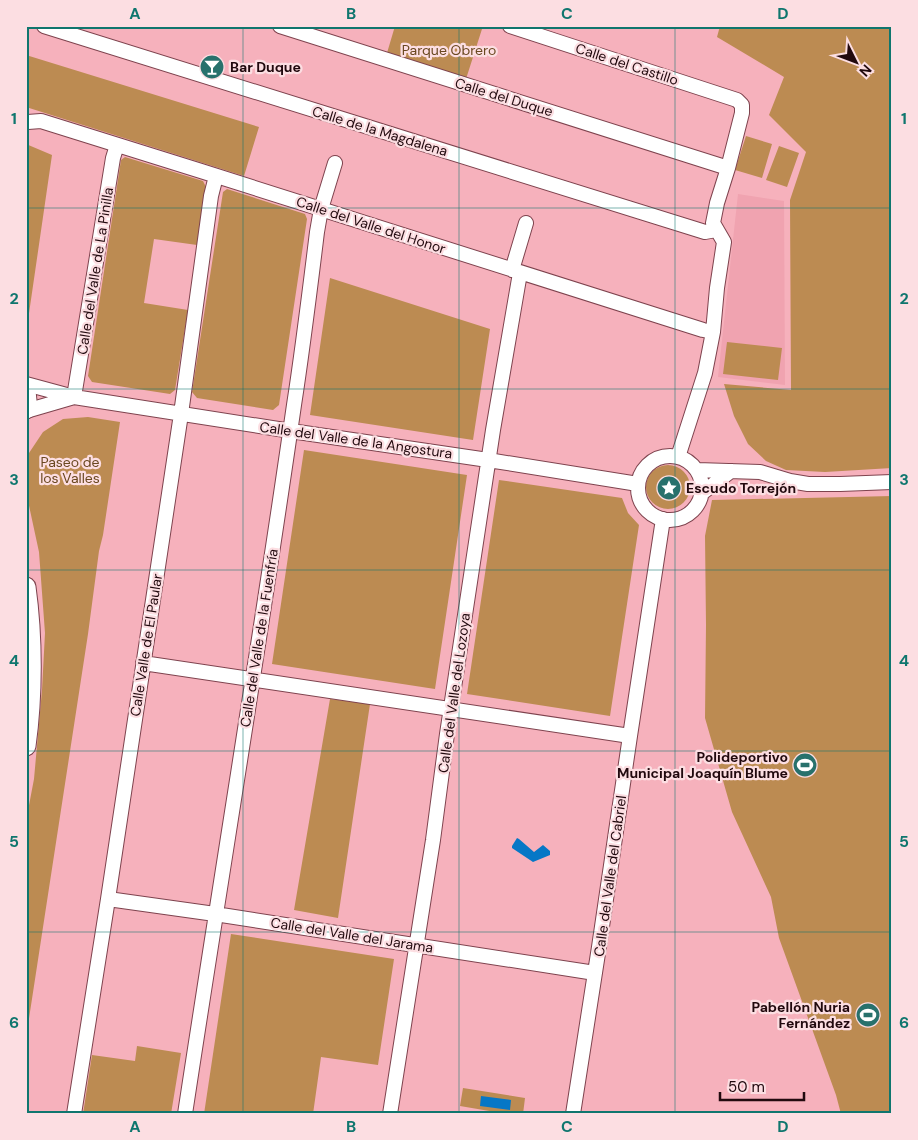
<svg xmlns="http://www.w3.org/2000/svg" width="918" height="1140" viewBox="0 0 918 1140" font-family="'DM Sans',sans-serif">
  <style>
    .built { fill: #f0a3b0 }
    .green { fill: #bc8b52 }
    .water { fill: #0677c6 }
    .lines { fill: none; stroke-linecap: round; stroke-linejoin: round }
    .minor-casing { stroke: #7e434e; stroke-width: 16 }
    .secondary-casing { stroke: #7e434e; stroke-width: 21 }
    .minor { stroke: #fff; stroke-width: 14 }
    .secondary { stroke: #fff; stroke-width: 19 }
    .grid { fill: none; stroke: #0f766e; stroke-width: 1; stroke-opacity: 0.55 }
    .labels { text-anchor: middle; dominant-baseline: central; stroke-width: 4.5; stroke-linejoin: round; paint-order: stroke }
    .park-label { font-size: 14px; fill: #6a4820; stroke: #fcdee2 }
    .street-label { font-size: 14px; fill: #21090e; stroke: #fcdee2 }
    .poi-label { font-size: 14px; font-weight: bold; fill: #21090e; stroke: #fcdee2; text-anchor: start }
    .neatline { fill: none; stroke: #0f766e; stroke-width: 2 }
    .grid-label { font-size: 16px; text-anchor: middle; font-weight: bold; fill: #0f766e }
  </style>
  <rect width="100%" height="100%" fill="#f6b1bc"/>
  <path class="built" d="M 738,194 L 784,201 L 785,385 L 718,377 Z"/>
  <path class="green" d="M 395,26 L 474,26 L 482,29 L 466,79 L 387,53 Z
    M 720,26 L 892,26 L 892,468 L 825,472 L 786,470 L 766,461 L 748,444 L 734,416 L 724,384 L 791,390 L 790,200 L 806,152 L 769,115 L 784,77 L 717,37 Z
    M 26,55 L 259,127 L 244,176 L 26,107 Z
    M 746,136 L 772,144 L 762,178 L 735,170 Z
    M 26,144 L 52,155 L 26,334 Z
    M 779,146 L 799,153 L 787,187 L 766,180 Z
    M 125,157 L 203,181 L 206,187 L 197,245 L 154,239 L 144,303 L 188,310 L 175,390 L 170,394 L 92,382 L 88,376 L 121,160 Z
    M 227,189 L 305,214 L 307,219 L 279,405 L 273,410 L 197,398 L 192,392 L 223,192 Z
    M 330,278 L 490,329 L 473,440 L 310,415 Z
    M 727,342 L 782,348 L 778,380 L 723,374 Z
    M 88,417 L 120,422 L 103,535 L 99,551 L 88,634 L 26,1038 L 26,821 L 34,779 L 42,690 L 45,633 L 39,552 L 28,501 L 27,477 L 29,453 L 43,432 L 63,419 Z
    M 304,450 L 467,475 L 435,689 L 272,664 Z
    M646 487a22 22 0 1 1 44 0a22 22 0 1 1-44 0Z
    M 499,480 L 622,498 L 628,513 L 639,525 L 610,716 L 467,694 Z
    M 892,496 L 892,1114 L 841,1114 L 836,1095 L 779,938 L 771,897 L 732,812 L 705,718 L 706,625 L 705,536 L 712,500 Z
    M 330,699 L 370,704 L 338,918 L 294,910 Z
    M 231,934 L 394,959 L 378,1065 L 321,1057 L 313,1114 L 204,1114 Z
    M 137,1046 L 181,1053 L 171,1114 L 83,1114 L 92,1055 L 135,1061 Z
    M 463,1088 L 525,1098 L 523,1114 L 507,1114 L 460,1106 Z"/>
  <path class="water" d="M 517,838 L 519,839 L 534,852 L 543,845 L 550,851 L 550,855 L 533,862 L 512,848 L 512,846 Z
    M 481,1096 L 511,1100 L 510,1110 L 480,1106 Z"/>
  <g class="lines">
    <defs>
      <path id="minor" d="M 44,26 L 705,232 L 716,230
        M 280,26 L 728,168
        M 510,26 L 737,100 L 742,105 L 742,113 L 728,168 L 717,203 L 713,223 L 724,242 L 717,288 L 713,332 L 705,373 L 678,457
        M 28,122 L 41,121 L 201,171 L 703,330 L 713,332
        M 512,270 L 526,223
        M 26,384 L 74,397 L 291,431 L 488,460 L 638,484
        M 74,397 L 113,158 L 117,145
        M 26,411 L 74,397
        M638 488a32 32 0 1 1 64 0a32 32 0 1 1-64 0Z
        M 697,470 L 760,472 L 790,481 L 808,484 L 840,484 L 892,482
        M 702,493 L 731,471
        M 143,663 L 630,736
        M 108,899 L 215,914 L 595,973
        M 74,1114 L 108,899 L 181,414 L 211,196 L 216,176
        M 185,1114 C 221,877 260,642 294,405 C 303,347 310,289 317,232 L 321,209 L 335,163
        M 390,1114 L 433,840 L 447,734 L 493,430 L 520,273
        M 573,1114 L 599,947 L 630,736 L 663,519"/>
      <path id="secondary" d="M 26,391 L 27,401 L 26,409
        M 26,587 C 33,637 33,696 26,746"/>
    </defs>
    <use href="#minor" class="minor-casing"/>
    <use href="#secondary" class="secondary-casing"/>
    <use href="#minor" class="minor"/>
    <use href="#secondary" class="secondary"/>
  </g>
  <path class="grid" d="M 243,26 L 243,1114M 459,26 L 459,1114M 675,26 L 675,1114M 26,208 L 892,208M 26,389 L 892,389M 26,570 L 892,570M 26,751 L 892,751M 26,932 L 892,932"/>
  <defs>
    <symbol id="bar-disc" viewBox="-11 -11 22 22"><circle r="9.5" fill="#28716c" stroke="#fcdee2"/><path d="M-6-5H6L.8 .8V4.5H3.5V6h-7V4.5H-.8V.8Z" fill="#fff"/></symbol>
    <symbol id="sight-disc" viewBox="-11 -11 22 22"><circle r="9.5" fill="#28716c" stroke="#fcdee2"/><path d="M0-6L1.8-2.2L6-1.7L2.9 1.2L3.7 5.4L0 3.3L-3.7 5.4L-2.9 1.2L-6-1.7L-1.8-2.2Z" fill="#fff"/></symbol>
    <symbol id="stadium-disc" viewBox="-11 -11 22 22"><circle r="9.5" fill="#28716c" stroke="#fcdee2"/><path d="M0-5a6.5 5 0 1 0 0 10a6.5 5 0 1 0 0-10ZM-3.5-1.8h7v3.6h-7Z" fill="#fff"/></symbol>
  </defs>
  <g fill-rule="evenodd">
    <use href="#bar-disc" x="198" y="53" width="28" height="28"/>
    <use href="#sight-disc" x="655" y="474" width="28" height="28"/>
    <use href="#stadium-disc" x="791" y="751" width="28" height="28"/>
    <use href="#stadium-disc" x="854" y="1001" width="28" height="28"/>
  </g>
  <g class="labels">
    <g class="park-label">
      <text x="449" y="50">Parque Obrero</text>
      <text x="70" y="462">Paseo de<tspan x="70" dy="16">los Valles</tspan></text>
    </g>
    <g class="street-label">
      <text transform="translate(627 64) rotate(18)">Calle del Castillo</text>
      <text transform="translate(504 97) rotate(17)">Calle del Duque</text>
      <text transform="translate(380 131) rotate(17)">Calle de la Magdalena</text>
      <text transform="translate(371 225) rotate(18)">Calle del Valle del Honor</text>
      <text transform="translate(95 271) rotate(-81)">Calle del Valle de La Pinilla</text>
      <text transform="translate(356 440) rotate(8)">Calle del Valle de la Angostura</text>
      <text transform="translate(259 638) rotate(-81)">Calle del Valle de la Fuenfría</text>
      <text transform="translate(146 645) rotate(-81)">Calle Valle de El Paular</text>
      <text transform="translate(454 693) rotate(-82)">Calle del Valle del Lozoya</text>
      <text transform="translate(610 876) rotate(-82)">Calle del Valle del Cabriel</text>
      <text transform="translate(352 935) rotate(9)">Calle del Valle del Jarama</text>
    </g>
    <g class="poi-label">
      <text x="230" y="67">Bar Duque</text>
      <text x="686" y="488">Escudo Torrejón</text>
      <text x="788" y="757" text-anchor="end">Polideportivo<tspan x="788" dy="16">Municipal Joaquín Blume</tspan></text>
      <text x="850" y="1007" text-anchor="end">Pabellón Nuria<tspan x="850" dy="16">Fernández</tspan></text>
    </g>
  </g>
  <rect width="918" height="1140" fill="none" stroke="#fcdee2" stroke-width="55"/>
  <g transform="translate(856 62) rotate(132)" stroke="#fcdee2" stroke-width="4" paint-order="stroke">
  <path d="M0-4L9 19L0 12L-9 19Z" fill="#21090e"/>
  <text y="-8" font-size="14" font-weight="bold" text-anchor="middle" fill="#21090e">N</text>
  </g>
  <path d="M720 1092v8h84v-8" fill="none" stroke="#21090e" stroke-width="2.5"/>
  <text x="728" y="1092" font-size="15" fill="#21090e" stroke="#fcdee2" stroke-width="4" paint-order="stroke">50 m</text>
  <rect x="28" y="28" width="862" height="1084" class="neatline"/>
  <g class="grid-label">
    <text x="135" y="19">A</text>
    <text x="351" y="19">B</text>
    <text x="567" y="19">C</text>
    <text x="783" y="19">D</text>
    <text x="14" y="124">1</text>
    <text x="904" y="124">1</text>
    <text x="14" y="304">2</text>
    <text x="904" y="304">2</text>
    <text x="14" y="485">3</text>
    <text x="904" y="485">3</text>
    <text x="14" y="666">4</text>
    <text x="904" y="666">4</text>
    <text x="14" y="847">5</text>
    <text x="904" y="847">5</text>
    <text x="14" y="1028">6</text>
    <text x="904" y="1028">6</text>
    <text x="135" y="1132">A</text>
    <text x="351" y="1132">B</text>
    <text x="567" y="1132">C</text>
    <text x="783" y="1132">D</text>
  </g>
</svg>
